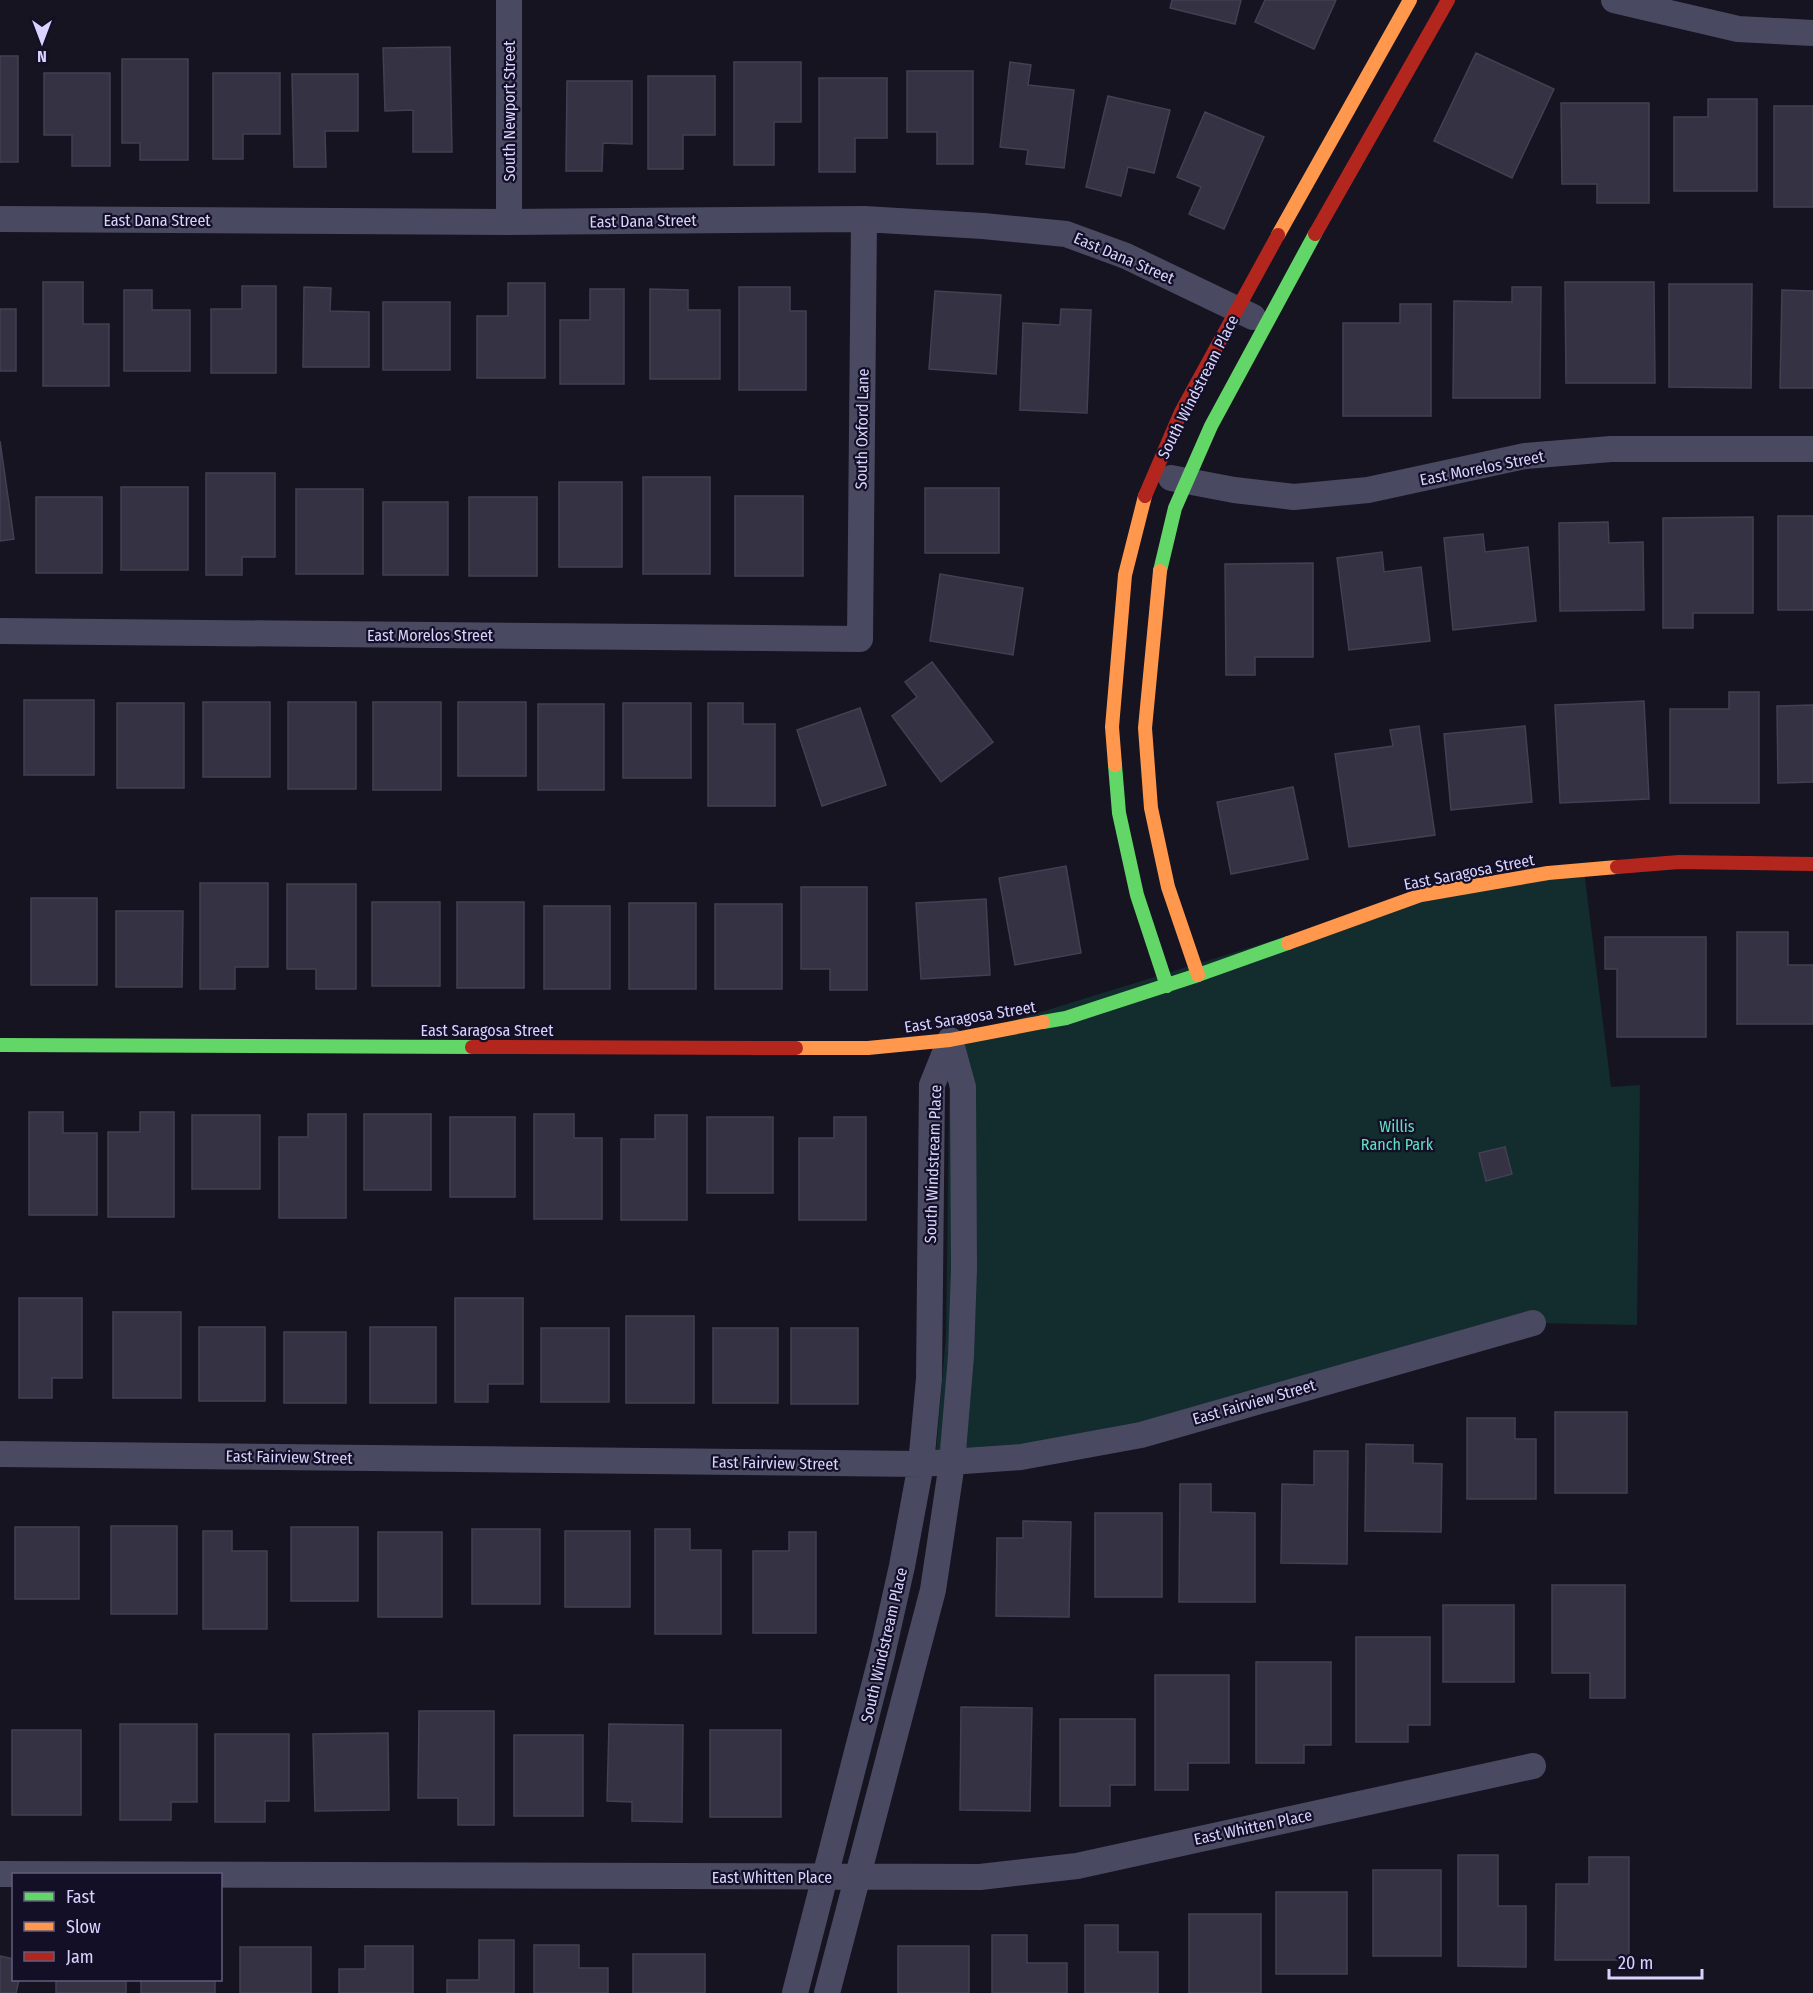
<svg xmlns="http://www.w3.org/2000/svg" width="1813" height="1993" viewBox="0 0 1813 1993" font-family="'Fira Sans Condensed',sans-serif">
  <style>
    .green { fill: #132c2d }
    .building { fill: #343243; stroke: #433f54; stroke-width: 1.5 }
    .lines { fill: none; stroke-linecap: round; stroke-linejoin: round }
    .street { stroke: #4a4962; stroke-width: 26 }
    .fast { stroke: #63d668; stroke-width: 14 }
    .slow { stroke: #ff974d; stroke-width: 14 }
    .jam { stroke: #b3261e; stroke-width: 14 }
    .labels { text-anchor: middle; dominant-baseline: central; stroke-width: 4.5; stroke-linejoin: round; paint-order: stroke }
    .street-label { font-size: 16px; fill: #d9d4ff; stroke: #130f26 }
    .park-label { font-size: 16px; fill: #5fe0c0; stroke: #130f26 }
  </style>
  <rect width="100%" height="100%" fill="#161421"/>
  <path class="green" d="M 1584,870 L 1611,1087 L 1640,1085 L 1637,1325 L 1533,1323 L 1141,1435 L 935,1464 L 946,1334 L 950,1040 L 1421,895 Z"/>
  <path class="building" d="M 1172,0 L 1241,0 L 1235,24 L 1170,8 Z
    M 1265,0 L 1336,0 L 1314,49 L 1255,22 Z
    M 450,47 L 452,152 L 413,152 L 413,110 L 385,111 L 383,48 Z
    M 1476,53 L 1554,89 L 1512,178 L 1434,141 Z
    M 0,56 L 18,56 L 18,162 L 0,162 Z
    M 122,59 L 188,59 L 188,160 L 140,160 L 140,143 L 122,143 Z
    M 734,62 L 801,62 L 801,122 L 774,122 L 774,165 L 734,165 Z
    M 1010,62 L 1031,65 L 1028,85 L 1074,90 L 1064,168 L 1026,164 L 1028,150 L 1000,147 Z
    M 907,71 L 973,71 L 973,164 L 937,164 L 937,132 L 907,132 Z
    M 44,73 L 110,73 L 110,166 L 72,166 L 72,135 L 44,135 Z
    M 213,73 L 280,73 L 280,134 L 243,134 L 243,159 L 213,159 Z
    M 292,74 L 358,74 L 358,131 L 325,131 L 326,167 L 294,167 Z
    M 648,76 L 715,76 L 715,135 L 683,135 L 683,169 L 648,169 Z
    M 819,78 L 887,78 L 887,138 L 855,138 L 855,172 L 819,172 Z
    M 567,81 L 632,81 L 632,144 L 603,143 L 602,171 L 566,171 Z
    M 1108,96 L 1170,110 L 1154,173 L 1128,167 L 1121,196 L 1086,187 Z
    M 1708,99 L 1757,99 L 1757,191 L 1674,191 L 1674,117 L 1708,117 Z
    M 1561,103 L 1649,103 L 1649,203 L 1597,203 L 1597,184 L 1562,184 Z
    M 1774,106 L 1813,106 L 1813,207 L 1774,207 Z
    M 1205,112 L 1264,137 L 1224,229 L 1189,214 L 1201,187 L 1177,177 Z
    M 43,282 L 83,282 L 83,324 L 109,324 L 109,386 L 43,386 Z
    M 1565,282 L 1654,282 L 1655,383 L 1566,383 Z
    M 508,283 L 545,283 L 545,378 L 477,378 L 477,316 L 508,316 Z
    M 1669,284 L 1752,284 L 1751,388 L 1669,387 Z
    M 242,286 L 276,286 L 276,373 L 211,373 L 211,309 L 242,309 Z
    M 304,287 L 331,288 L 330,311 L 369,312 L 369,367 L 303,367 Z
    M 739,287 L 790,287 L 790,311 L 806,311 L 806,390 L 739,390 Z
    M 1512,287 L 1541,287 L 1540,398 L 1453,398 L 1454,301 L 1512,302 Z
    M 590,289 L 624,289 L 624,384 L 560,384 L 560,320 L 590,320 Z
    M 650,289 L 688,290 L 688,310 L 720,310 L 720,379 L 650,379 Z
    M 124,290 L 152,290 L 152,310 L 190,310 L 190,371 L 124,371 Z
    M 1782,290 L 1813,291 L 1813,388 L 1780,388 Z
    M 935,291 L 1001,295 L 996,374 L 929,369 Z
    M 383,302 L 450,302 L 450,370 L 383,370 Z
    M 1400,304 L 1431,304 L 1431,416 L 1343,416 L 1343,323 L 1400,323 Z
    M 0,309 L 16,309 L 16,371 L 0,371 Z
    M 1061,309 L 1091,310 L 1087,413 L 1020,410 L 1023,323 L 1060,325 Z
    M 0,441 L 14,539 L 0,541 Z
    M 206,473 L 275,473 L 275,557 L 242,557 L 242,575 L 206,575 Z
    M 643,477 L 710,477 L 710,574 L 643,574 Z
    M 559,482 L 622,482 L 622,567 L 559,567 Z
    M 121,487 L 188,487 L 188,570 L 121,570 Z
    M 925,488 L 999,488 L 999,553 L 925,553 Z
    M 296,489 L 363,489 L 363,574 L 296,574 Z
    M 735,496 L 803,496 L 803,576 L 735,576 Z
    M 36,497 L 102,497 L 102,573 L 36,573 Z
    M 469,497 L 537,497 L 537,576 L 469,576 Z
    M 383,502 L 448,502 L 448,575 L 383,575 Z
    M 1778,516 L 1813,516 L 1813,610 L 1778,610 Z
    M 1753,517 L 1753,613 L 1693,613 L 1693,628 L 1663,628 L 1663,518 Z
    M 1608,522 L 1609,543 L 1643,542 L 1644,610 L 1560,611 L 1559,523 Z
    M 1483,534 L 1485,552 L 1528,547 L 1536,621 L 1453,630 L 1444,538 Z
    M 1382,552 L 1384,572 L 1421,567 L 1430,641 L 1349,650 L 1337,558 Z
    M 1313,563 L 1313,657 L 1255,657 L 1255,675 L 1226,675 L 1225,564 Z
    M 940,574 L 1023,588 L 1013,655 L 930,641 Z
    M 932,662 L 993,742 L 941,782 L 892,716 L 917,697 L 905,682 Z
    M 1729,692 L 1759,692 L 1759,803 L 1670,803 L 1670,709 L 1729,709 Z
    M 24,700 L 94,700 L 94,775 L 24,775 Z
    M 1644,701 L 1649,799 L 1560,803 L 1555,705 Z
    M 203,702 L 270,702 L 270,777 L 203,777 Z
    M 288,702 L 356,702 L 356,789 L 288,789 Z
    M 373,702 L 441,702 L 441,790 L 373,790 Z
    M 458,702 L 526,702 L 526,776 L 458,776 Z
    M 117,703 L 184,703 L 184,788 L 117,788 Z
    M 623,703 L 691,703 L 691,778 L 623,778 Z
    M 708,703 L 743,703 L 743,724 L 775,724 L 775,806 L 708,806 Z
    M 538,704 L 604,704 L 604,790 L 538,790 Z
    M 1813,705 L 1813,782 L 1778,783 L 1777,706 Z
    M 860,708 L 886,785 L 822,806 L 797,730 Z
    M 1419,726 L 1435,835 L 1349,847 L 1335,754 L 1393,746 L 1390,730 Z
    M 1525,726 L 1532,802 L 1451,810 L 1444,734 Z
    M 1293,787 L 1308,859 L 1231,874 L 1217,802 Z
    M 1066,866 L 1081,953 L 1015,965 L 999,878 Z
    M 200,883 L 268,883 L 268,967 L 235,967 L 235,989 L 200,989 Z
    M 287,884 L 356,884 L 356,989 L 316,989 L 316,969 L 287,969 Z
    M 801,887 L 867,887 L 867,990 L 830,990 L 830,969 L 801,969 Z
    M 31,898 L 97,898 L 97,985 L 31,985 Z
    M 986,899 L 990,975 L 921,979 L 916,903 Z
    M 372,902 L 440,902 L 440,986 L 372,986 Z
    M 457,902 L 524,902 L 524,988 L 457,988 Z
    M 629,903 L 696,903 L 696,989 L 629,989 Z
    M 715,904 L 782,904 L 782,989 L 715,989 Z
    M 544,906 L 610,906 L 610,989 L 544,989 Z
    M 116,911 L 183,911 L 182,987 L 116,987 Z
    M 1737,932 L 1788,932 L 1788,965 L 1813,965 L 1813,1024 L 1737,1024 Z
    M 1605,937 L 1706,937 L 1706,1037 L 1617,1037 L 1617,969 L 1605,969 Z
    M 29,1112 L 63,1112 L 63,1133 L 97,1133 L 97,1215 L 29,1215 Z
    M 140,1112 L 174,1112 L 174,1217 L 108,1217 L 108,1132 L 140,1132 Z
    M 308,1114 L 346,1114 L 346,1218 L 279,1218 L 279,1137 L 308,1137 Z
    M 364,1114 L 431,1114 L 431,1190 L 364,1190 Z
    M 534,1114 L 574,1114 L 574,1138 L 602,1138 L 602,1219 L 534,1219 Z
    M 192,1115 L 260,1115 L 260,1189 L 192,1189 Z
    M 655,1115 L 687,1115 L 687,1220 L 621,1220 L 621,1139 L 655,1139 Z
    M 450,1117 L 515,1117 L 515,1197 L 450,1197 Z
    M 707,1117 L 773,1117 L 773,1193 L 707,1193 Z
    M 834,1117 L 866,1117 L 866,1220 L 799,1220 L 799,1138 L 834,1138 Z
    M 1505,1147 L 1512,1174 L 1486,1181 L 1479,1153 Z
    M 19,1298 L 82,1298 L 82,1378 L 52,1378 L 52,1398 L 19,1398 Z
    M 455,1298 L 523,1298 L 523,1384 L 488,1384 L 488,1402 L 455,1402 Z
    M 113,1312 L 181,1312 L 181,1398 L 113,1398 Z
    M 626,1316 L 694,1316 L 694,1403 L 626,1403 Z
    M 199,1327 L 265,1327 L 265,1401 L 199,1401 Z
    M 370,1327 L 436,1327 L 436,1403 L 370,1403 Z
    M 541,1328 L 609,1328 L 609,1402 L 541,1402 Z
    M 713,1328 L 778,1328 L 778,1403 L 713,1403 Z
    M 791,1328 L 858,1328 L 858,1404 L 791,1404 Z
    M 284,1332 L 346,1332 L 346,1403 L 284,1403 Z
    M 1555,1412 L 1627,1412 L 1627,1493 L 1555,1493 Z
    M 1467,1418 L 1515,1418 L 1515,1439 L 1536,1439 L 1536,1499 L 1467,1499 Z
    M 1366,1444 L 1413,1445 L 1413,1463 L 1442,1464 L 1441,1532 L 1365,1531 Z
    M 1314,1451 L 1348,1451 L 1347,1564 L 1281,1563 L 1282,1484 L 1314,1485 Z
    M 1180,1484 L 1211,1484 L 1211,1512 L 1255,1513 L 1255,1602 L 1179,1602 Z
    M 1095,1513 L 1162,1513 L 1162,1597 L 1095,1597 Z
    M 1023,1521 L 1071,1522 L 1069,1617 L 996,1616 L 997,1538 L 1023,1538 Z
    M 111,1526 L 177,1526 L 177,1614 L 111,1614 Z
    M 15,1527 L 79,1527 L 79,1599 L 15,1599 Z
    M 291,1527 L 358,1527 L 358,1601 L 291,1601 Z
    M 472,1529 L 540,1529 L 540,1604 L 472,1604 Z
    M 655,1529 L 690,1529 L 690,1550 L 721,1550 L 721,1634 L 655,1634 Z
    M 203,1531 L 232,1531 L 232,1551 L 267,1551 L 267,1629 L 203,1629 Z
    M 565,1531 L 630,1531 L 630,1607 L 565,1607 Z
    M 378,1532 L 442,1532 L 442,1617 L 378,1617 Z
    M 789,1532 L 816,1532 L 816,1633 L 753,1633 L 753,1551 L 789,1551 Z
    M 1552,1585 L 1625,1585 L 1625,1698 L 1590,1698 L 1590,1673 L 1552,1673 Z
    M 1443,1605 L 1514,1605 L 1514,1682 L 1443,1682 Z
    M 1356,1637 L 1430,1637 L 1430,1725 L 1408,1725 L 1408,1742 L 1356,1742 Z
    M 1256,1662 L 1331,1662 L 1331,1745 L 1304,1745 L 1304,1763 L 1256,1763 Z
    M 1155,1675 L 1229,1675 L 1229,1763 L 1188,1763 L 1188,1790 L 1155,1790 Z
    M 961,1707 L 1032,1708 L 1030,1811 L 960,1810 Z
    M 419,1711 L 494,1711 L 494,1825 L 458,1825 L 458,1798 L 418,1798 Z
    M 1060,1719 L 1135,1719 L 1135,1785 L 1110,1785 L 1110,1806 L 1060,1806 Z
    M 120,1724 L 197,1724 L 197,1802 L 171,1802 L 171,1820 L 120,1820 Z
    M 609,1724 L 683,1725 L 682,1822 L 632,1821 L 632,1802 L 607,1801 Z
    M 12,1730 L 81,1730 L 81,1815 L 12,1815 Z
    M 710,1730 L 781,1730 L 781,1817 L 710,1817 Z
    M 388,1733 L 389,1810 L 315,1811 L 313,1734 Z
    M 215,1734 L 289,1734 L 289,1801 L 265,1801 L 265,1822 L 215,1822 Z
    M 514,1735 L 583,1735 L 583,1816 L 514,1816 Z
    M 1458,1855 L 1498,1855 L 1498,1906 L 1526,1906 L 1526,1967 L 1458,1966 Z
    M 1589,1857 L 1629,1857 L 1629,1960 L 1555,1960 L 1556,1884 L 1589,1884 Z
    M 1373,1870 L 1441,1870 L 1441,1956 L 1373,1956 Z
    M 1276,1892 L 1347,1892 L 1347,1974 L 1276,1974 Z
    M 1189,1914 L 1261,1914 L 1261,1993 L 1189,1993 Z
    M 1085,1925 L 1118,1925 L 1118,1952 L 1158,1952 L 1158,1993 L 1085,1993 Z
    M 992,1935 L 1027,1935 L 1027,1963 L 1067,1963 L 1067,1993 L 992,1993 Z
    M 479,1940 L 514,1940 L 514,1993 L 447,1993 L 447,1980 L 479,1980 Z
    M 534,1945 L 579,1945 L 579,1968 L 608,1968 L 608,1993 L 534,1993 Z
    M 365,1946 L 413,1946 L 413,1993 L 339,1993 L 339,1969 L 365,1969 Z
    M 898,1946 L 969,1946 L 969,1993 L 898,1993 Z
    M 240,1947 L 311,1947 L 311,1993 L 240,1993 Z
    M 633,1954 L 705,1954 L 705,1993 L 633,1993 Z
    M 0,1956 L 14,1959 L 14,1980 L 19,1980 L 16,1993 L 0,1993 Z
    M 56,1980 L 126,1980 L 126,1993 L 56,1993 Z
    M 141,1980 L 215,1980 L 215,1993 L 141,1993 Z"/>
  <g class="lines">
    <path class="street" d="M 509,0 L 509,222
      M 1614,0 L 1738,29 L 1813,33
      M 0,219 L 509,222 L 864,219 L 983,226 L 1066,234 L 1126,256 L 1253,317
      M 1171,478 L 1234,490 L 1294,497 L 1368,490 L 1525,456 L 1611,449 L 1813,449
      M 0,631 L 860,639 L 864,219
      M 0,1454 L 921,1464 L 1021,1457 L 1141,1435 L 1533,1323
      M 0,1874 L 980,1877 L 1077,1866 L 1533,1766
      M 795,1993 L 882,1655 L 902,1566 L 921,1464 L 929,1379 L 932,1085 L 950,1040
      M 827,1993 L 933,1590 L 952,1463 L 961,1356 L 964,1269 L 963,1087 L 950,1040"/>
    <path class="fast" d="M 1160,571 L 1175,508 L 1211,426 L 1315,234
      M 1115,765 L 1119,813 L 1137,895 L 1167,986
      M 1043,1022 L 1066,1018 L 1198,975 L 1288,943
      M 0,1045 L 472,1047"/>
    <path class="slow" d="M 1278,235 L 1410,0
      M 1160,571 L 1145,728 L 1151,808 L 1168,887 L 1198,975
      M 1115,765 L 1112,727 L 1125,575 L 1145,496
      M 1288,943 L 1421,895 L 1548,873 L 1617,867
      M 796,1048 L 868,1048 L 950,1040 L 1043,1022"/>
    <path class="jam" d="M 1315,234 L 1448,0
      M 1145,496 L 1181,412 L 1278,235
      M 1617,867 L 1679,862 L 1813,864
      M 472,1047 L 796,1048"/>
  </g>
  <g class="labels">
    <g class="street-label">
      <text transform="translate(509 111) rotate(-90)">South Newport Street</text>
      <text x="157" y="220">East Dana Street</text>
      <text transform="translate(643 221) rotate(-1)">East Dana Street</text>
      <text transform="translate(1124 258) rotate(23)">East Dana Street</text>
      <text transform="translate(1198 387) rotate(-63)">South Windstream Place</text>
      <text transform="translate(862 429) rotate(-89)">South Oxford Lane</text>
      <text transform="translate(1482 468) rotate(-11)">East Morelos Street</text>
      <text x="430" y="635">East Morelos Street</text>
      <text transform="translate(1469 872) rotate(-11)">East Saragosa Street</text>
      <text transform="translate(970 1017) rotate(-9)">East Saragosa Street</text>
      <text x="487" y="1030">East Saragosa Street</text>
      <text transform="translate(933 1164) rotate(-88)">South Windstream Place</text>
      <text transform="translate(1254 1402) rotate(-16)">East Fairview Street</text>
      <text transform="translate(289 1457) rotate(1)">East Fairview Street</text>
      <text transform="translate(775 1463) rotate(1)">East Fairview Street</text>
      <text transform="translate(884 1645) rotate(-77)">South Windstream Place</text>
      <text transform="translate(1253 1827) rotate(-12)">East Whitten Place</text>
      <text x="772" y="1877">East Whitten Place</text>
    </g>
    <g class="park-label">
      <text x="1397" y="1126">Willis<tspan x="1397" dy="18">Ranch Park</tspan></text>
    </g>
  </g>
  <rect x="12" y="1873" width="210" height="108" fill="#130f26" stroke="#625e7d" stroke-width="1.5"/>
  <rect x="24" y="1892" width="30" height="9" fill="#63d668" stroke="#625e7d" stroke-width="1.5"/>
  <text x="66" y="1903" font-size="18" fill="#d9d4ff">Fast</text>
  <rect x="24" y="1922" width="30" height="9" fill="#ff974d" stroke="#625e7d" stroke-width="1.5"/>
  <text x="66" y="1933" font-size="18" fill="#d9d4ff">Slow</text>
  <rect x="24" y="1952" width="30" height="9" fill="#b3261e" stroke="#625e7d" stroke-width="1.5"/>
  <text x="66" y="1963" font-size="18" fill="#d9d4ff">Jam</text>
  <g transform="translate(42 42) rotate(180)" stroke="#130f26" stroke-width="4.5" paint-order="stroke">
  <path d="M0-4.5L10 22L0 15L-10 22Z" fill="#d9d4ff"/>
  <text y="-9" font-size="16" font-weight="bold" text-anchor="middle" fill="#d9d4ff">N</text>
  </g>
  <path d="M1609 1969v9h93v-9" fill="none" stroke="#d9d4ff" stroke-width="3"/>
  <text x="1618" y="1969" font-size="18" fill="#d9d4ff" stroke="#130f26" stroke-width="4.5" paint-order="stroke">20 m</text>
</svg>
